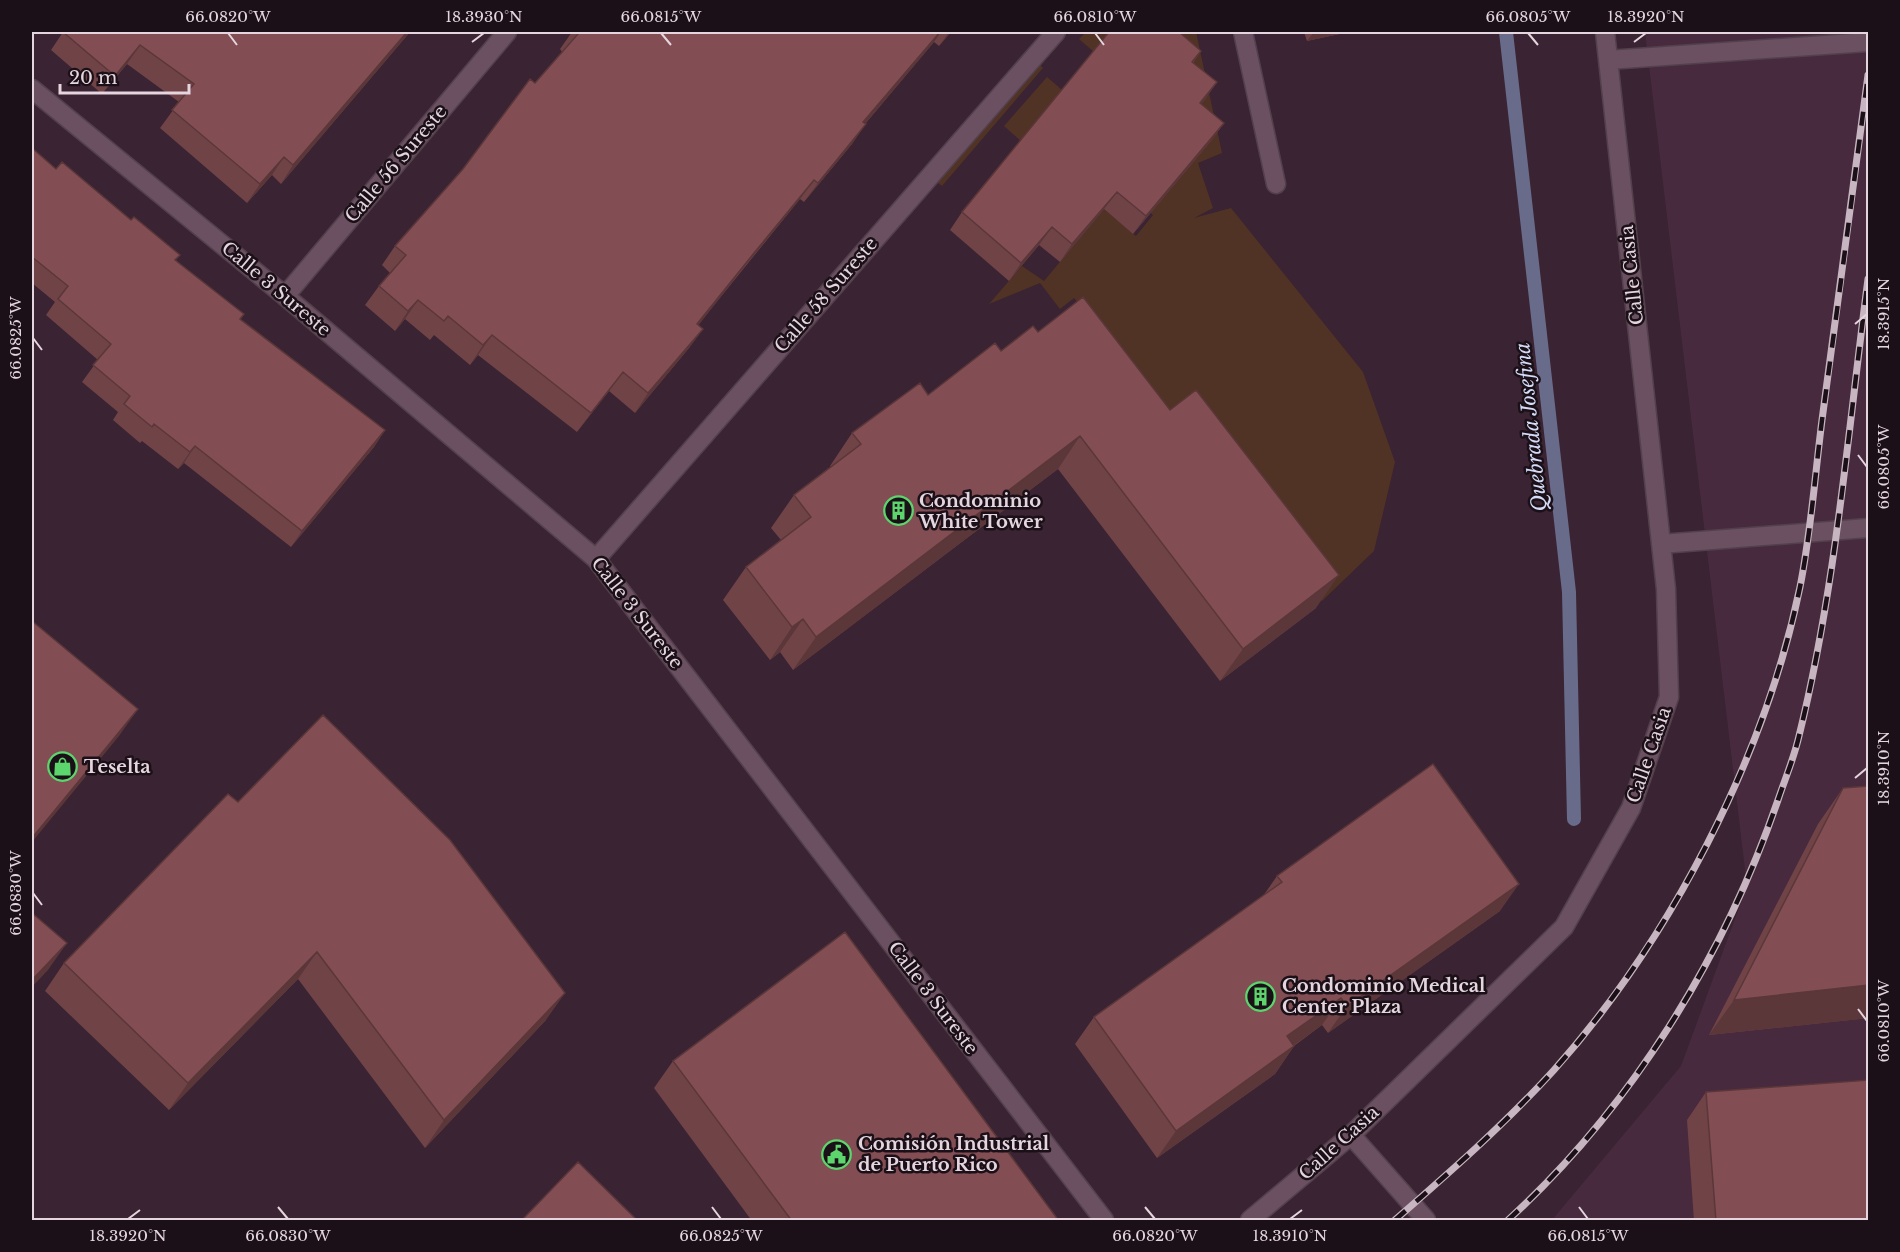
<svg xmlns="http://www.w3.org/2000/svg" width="1900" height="1252" viewBox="0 0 1900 1252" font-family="'Libre Baskerville',serif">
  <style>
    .built { fill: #472a3e }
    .green { fill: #503325 }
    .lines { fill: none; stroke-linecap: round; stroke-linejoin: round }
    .stream { stroke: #696b8a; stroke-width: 14 }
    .minor-casing { stroke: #53404d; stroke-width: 21 }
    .minor { stroke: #6a5061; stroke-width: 18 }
    .rail-casing { stroke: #c7b6c1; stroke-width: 7 }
    .rail { stroke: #1b1017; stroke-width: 4.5; stroke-dasharray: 14; stroke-linecap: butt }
    .wall { fill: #704347 }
    .shaded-wall { fill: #5b373a }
    .building { fill: #824e53; stroke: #5b373a; stroke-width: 1.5 }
    .ticks { fill: none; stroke: #e5d5df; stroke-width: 2 }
    .labels { text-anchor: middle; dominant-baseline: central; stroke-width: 5; stroke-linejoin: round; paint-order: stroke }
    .street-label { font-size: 18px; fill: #e5d5df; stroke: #1b1017 }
    .poi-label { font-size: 18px; font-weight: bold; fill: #e5d5df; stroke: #1b1017; text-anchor: start }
    .water-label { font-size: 20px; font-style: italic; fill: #d3dbf8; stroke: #1b1017 }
    .neatline { fill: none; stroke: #e5d5df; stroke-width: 2 }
    .ticks-label { font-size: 15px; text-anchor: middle; fill: #e5d5df }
  </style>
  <rect width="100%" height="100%" fill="#3a2332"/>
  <path class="built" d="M 1645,32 L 1868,32 L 1868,1220 L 1552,1220 L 1681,1066 L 1747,886 Z"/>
  <path class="green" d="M 1086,32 L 1119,32 L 1094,52 L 1079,39 Z
    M 1147,32 L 1196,32 L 1222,153 L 1198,163 L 1213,208 L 1194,218 L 1231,208 L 1363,372 L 1395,462 L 1374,551 L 1322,601 L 1237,493 L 1074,298 L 1060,309 L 1040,283 L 989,304 L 1022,266 L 1044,281 L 1079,239 L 1085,193 L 1136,236 L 1153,215 L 1121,188 Z
    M 1039,64 L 1043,68 L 942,186 L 937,182 Z
    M 1047,77 L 1062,90 L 1022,142 L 1004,126 Z"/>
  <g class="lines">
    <path class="stream" d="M 1506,32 L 1569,592 L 1574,819"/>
    <defs>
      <path id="minor" d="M 1243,32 L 1276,184
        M 1608,60 L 1868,42
        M 32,89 L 285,296 L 596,559 L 1104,1220
        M 285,296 L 507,32
        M 1661,544 L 1868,528
        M 596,559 L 1056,32
        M 1351,1135 L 1426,1220
        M 1250,1220 L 1351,1135 L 1564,927 L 1631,808 L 1669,697 L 1666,589 L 1605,32"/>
    </defs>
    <use href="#minor" class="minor-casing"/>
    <use href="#minor" class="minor"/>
    <defs>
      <path id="rail" d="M 1395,1220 C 1450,1172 1505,1124 1554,1070 C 1670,940 1765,757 1800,587 C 1811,532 1815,475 1822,420 C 1838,305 1853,190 1868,75
        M 1508,1220 C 1631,1108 1724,957 1778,800 C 1785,779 1794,758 1799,736 C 1836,587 1848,431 1868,279"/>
    </defs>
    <use href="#rail" class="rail-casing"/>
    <use href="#rail" class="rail"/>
  </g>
  <path class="wall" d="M 63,32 L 410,32 L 281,184 L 272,175 L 247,203 L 160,128 L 179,102 L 127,64 L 102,94 L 51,50 Z
    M 572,32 L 951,32 L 939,46 L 934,42 L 865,124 L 852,144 L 804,202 L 800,199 L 698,325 L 703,329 L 689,348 L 635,413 L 609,391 L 577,432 L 478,355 L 470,365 L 434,335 L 430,340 L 405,319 L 395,331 L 365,305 L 379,286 L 390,273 L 382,265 L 395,246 L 463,169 L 535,83 L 562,52 L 560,49 Z
    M 1304,32 L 1349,32 L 1307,41 Z
    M 1201,51 L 1193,63 L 1217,82 L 1201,104 L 1224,123 L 1211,141 L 1133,234 L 1104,209 L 1060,262 L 1039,245 L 1009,281 L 950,230 L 962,212 Z
    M 32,148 L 56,169 L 176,260 L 240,319 L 385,430 L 374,447 L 291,547 L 184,463 L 178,469 L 142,441 L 140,443 L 113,420 L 118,412 L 82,382 L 98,360 L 46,315 L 55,302 L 32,283 Z
    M 1038,332 L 1316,608 L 1220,681 L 1058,469 L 793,670 L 780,652 L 770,660 L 723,600 L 746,567 L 781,540 L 771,528 L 794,495 L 831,467 L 830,466 L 852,433 L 928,395 L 1001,351 Z
    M 1843,788 L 1869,1018 L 1709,1035 L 1818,824 Z
    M 238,802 L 546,1020 L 425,1148 L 298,979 L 169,1110 L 45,991 L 64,963 Z
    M 1277,876 L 1500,911 L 1328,1033 L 1322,1025 L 1294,1046 L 1275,1074 L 1157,1158 L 1075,1044 L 1094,1017 L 1263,896 Z
    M 673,1061 L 1059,1221 L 752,1221 L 654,1088 Z
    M 1706,1092 L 1869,1221 L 1694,1221 L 1687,1120 Z"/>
  <path class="shaded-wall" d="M 407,32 L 410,32 L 281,184 L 293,165 Z
    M 940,32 L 941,32 L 934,42 L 850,142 L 863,122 Z
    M 949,32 L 951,32 L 939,46 Z
    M 1314,32 L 1349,32 L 1307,41 Z
    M 140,45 L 127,64 L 102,94 L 115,76 Z
    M 1217,82 L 1205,100 L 1187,121 L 1200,103 Z
    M 1224,123 L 1211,141 L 1133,234 L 1146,216 Z
    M 866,124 L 852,144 L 804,202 L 818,183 Z
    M 284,157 L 272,175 L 247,203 L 260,184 Z
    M 814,180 L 800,199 L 740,272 L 684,344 L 697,324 L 754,253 Z
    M 1117,192 L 1104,209 L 1060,262 L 1072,244 Z
    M 1052,227 L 1039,245 L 1009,281 L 1021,263 Z
    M 418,300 L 405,319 L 395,331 L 408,311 Z
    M 703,329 L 689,348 L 635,413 L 648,393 Z
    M 492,335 L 478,355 L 470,365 L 483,345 Z
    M 623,372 L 609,391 L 577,432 L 591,413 Z
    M 385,430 L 374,447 L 291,547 L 302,531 Z
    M 1080,436 L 1058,469 L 793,670 L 816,637 Z
    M 195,446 L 184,463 L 178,469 L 190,452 Z
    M 1339,575 L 1316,608 L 1220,681 L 1243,649 Z
    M 803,619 L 780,652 L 770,660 L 792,627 Z
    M 138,709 L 119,736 L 32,842 L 32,838 Z
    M 1519,884 L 1500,911 L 1328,1033 L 1347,1006 Z
    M 67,943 L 48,970 L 32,987 L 32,980 Z
    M 317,952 L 298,979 L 169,1110 L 188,1083 Z
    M 1869,985 L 1869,1018 L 1709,1035 L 1734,1000 Z
    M 565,993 L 546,1020 L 425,1148 L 444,1120 Z
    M 1341,998 L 1322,1025 L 1268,1064 L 1287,1036 Z
    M 1294,1046 L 1275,1074 L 1157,1158 L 1176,1131 Z"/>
  <path class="building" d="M 63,32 L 407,32 L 293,165 L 284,157 L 260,184 L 172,110 L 194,84 L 140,45 L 115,76 Z
    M 575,32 L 940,32 L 863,122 L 866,124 L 818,183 L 814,180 L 754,253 L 697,324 L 703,329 L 648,393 L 623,372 L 591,413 L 492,335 L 483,345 L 448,316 L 444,321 L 418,300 L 408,311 L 379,286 L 406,255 L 395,246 L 463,169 L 530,79 L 535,83 L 578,34 Z
    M 1109,32 L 1179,32 L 1201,51 L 1192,62 L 1217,82 L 1200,103 L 1224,123 L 1146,216 L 1117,192 L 1072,244 L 1052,227 L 1021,263 L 962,212 Z
    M 32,148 L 56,169 L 62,162 L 131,220 L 134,217 L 180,255 L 175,260 L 244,314 L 240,319 L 385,430 L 302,531 L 195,446 L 190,452 L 154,424 L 152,427 L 124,404 L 130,396 L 93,365 L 111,344 L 58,299 L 68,286 L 32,257 Z
    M 1083,297 L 1170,410 L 1196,390 L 1339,575 L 1243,649 L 1080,436 L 816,637 L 803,619 L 792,627 L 746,567 L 811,517 L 794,495 L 861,444 L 852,433 L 920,383 L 928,395 L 995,343 L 1001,351 L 1033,326 L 1038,332 Z
    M 32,621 L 138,709 L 32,838 Z
    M 323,715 L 450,840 L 565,993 L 444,1120 L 317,952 L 188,1083 L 64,963 L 228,794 L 238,802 Z
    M 1433,764 L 1519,884 L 1347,1006 L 1341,998 L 1287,1036 L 1294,1046 L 1176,1131 L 1094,1017 L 1282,882 L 1277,876 Z
    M 1869,786 L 1869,985 L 1734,1000 L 1843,788 Z
    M 32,913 L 67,943 L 32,980 Z
    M 845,932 L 1059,1221 L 792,1221 L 673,1061 Z
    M 1869,1080 L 1869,1221 L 1716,1221 L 1706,1092 Z
    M 578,1162 L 638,1221 L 521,1221 Z"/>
  <path class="ticks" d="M 228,33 L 237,45M 661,33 L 671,45M 1095,33 L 1104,45M 1528,33 L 1538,45M 472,42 L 484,33M 1634,42 L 1646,33M 1855,324 L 1867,314M 33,338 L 42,350M 1858,455 L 1867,467M 1855,778 L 1867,768M 33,893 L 42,905M 1858,1009 L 1867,1021M 278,1207 L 288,1219M 712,1207 L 721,1219M 1145,1207 L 1155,1219M 1579,1207 L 1588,1219M 128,1219 L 140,1210M 1290,1219 L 1302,1210"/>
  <defs>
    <symbol id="building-ring" viewBox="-11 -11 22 22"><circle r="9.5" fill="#1b1017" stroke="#5cd56d" stroke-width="1.5"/><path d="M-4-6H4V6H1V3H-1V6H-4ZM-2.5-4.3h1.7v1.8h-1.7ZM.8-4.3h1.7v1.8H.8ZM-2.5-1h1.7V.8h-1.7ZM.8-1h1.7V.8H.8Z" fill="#5cd56d"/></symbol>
    <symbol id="shop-ring" viewBox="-11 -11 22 22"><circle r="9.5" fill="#1b1017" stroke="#5cd56d" stroke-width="1.5"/><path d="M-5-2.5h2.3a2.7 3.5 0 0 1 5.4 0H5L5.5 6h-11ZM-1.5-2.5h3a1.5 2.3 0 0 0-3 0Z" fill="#5cd56d"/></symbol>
    <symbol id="civic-ring" viewBox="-11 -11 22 22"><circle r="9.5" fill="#1b1017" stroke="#5cd56d" stroke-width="1.5"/><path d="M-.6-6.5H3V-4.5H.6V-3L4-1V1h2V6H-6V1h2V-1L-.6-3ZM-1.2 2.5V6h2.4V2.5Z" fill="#5cd56d"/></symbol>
  </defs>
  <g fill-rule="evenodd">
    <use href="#building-ring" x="882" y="494" width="33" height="33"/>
    <use href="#shop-ring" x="46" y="750" width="33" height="33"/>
    <use href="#building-ring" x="1244" y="980" width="33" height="33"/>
    <use href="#civic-ring" x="820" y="1138" width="33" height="33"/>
  </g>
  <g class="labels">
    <g class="street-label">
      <text transform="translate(396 164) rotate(-50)">Calle 56 Sureste</text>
      <text transform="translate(1632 275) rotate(-96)">Calle Casia</text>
      <text transform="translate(276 289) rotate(40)">Calle 3 Sureste</text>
      <text transform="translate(826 295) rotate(-49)">Calle 58 Sureste</text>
      <text transform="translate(637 613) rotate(52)">Calle 3 Sureste</text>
      <text transform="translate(1649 755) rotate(-71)">Calle Casia</text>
      <text transform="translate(933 998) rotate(53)">Calle 3 Sureste</text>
      <text transform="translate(1339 1143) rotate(-42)">Calle Casia</text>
    </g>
    <g class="poi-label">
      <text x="919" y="501">Condominio<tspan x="919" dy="21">White Tower</tspan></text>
      <text x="84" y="767">Teselta</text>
      <text x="1282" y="986">Condominio Medical<tspan x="1282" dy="21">Center Plaza</tspan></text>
      <text x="858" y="1144">Comisión Industrial<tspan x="858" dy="21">de Puerto Rico</tspan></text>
    </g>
    <g class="water-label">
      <text transform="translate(1531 427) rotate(-96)">Quebrada Josefina</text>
    </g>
  </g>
  <rect width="1900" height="1252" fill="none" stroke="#1b1017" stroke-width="66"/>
  <path d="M60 84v9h129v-9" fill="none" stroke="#e5d5df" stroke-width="3"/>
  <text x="69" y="84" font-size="18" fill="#e5d5df" stroke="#1b1017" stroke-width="4.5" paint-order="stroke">20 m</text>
  <rect x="33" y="33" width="1834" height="1186" class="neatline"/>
  <g class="ticks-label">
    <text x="228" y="22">66.0820°W</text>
    <text x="484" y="22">18.3930°N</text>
    <text x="661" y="22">66.0815°W</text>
    <text x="1095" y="22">66.0810°W</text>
    <text x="1528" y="22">66.0805°W</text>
    <text x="1646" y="22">18.3920°N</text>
    <text transform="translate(1884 314) rotate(-90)" y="5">18.3915°N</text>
    <text transform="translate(16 338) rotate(-90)" y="5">66.0825°W</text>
    <text transform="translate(1884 467) rotate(-90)" y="5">66.0805°W</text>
    <text transform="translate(1884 768) rotate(-90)" y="5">18.3910°N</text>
    <text transform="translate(16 893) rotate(-90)" y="5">66.0830°W</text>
    <text transform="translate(1884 1021) rotate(-90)" y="5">66.0810°W</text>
    <text x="128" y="1241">18.3920°N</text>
    <text x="288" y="1241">66.0830°W</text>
    <text x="721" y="1241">66.0825°W</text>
    <text x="1155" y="1241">66.0820°W</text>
    <text x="1290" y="1241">18.3910°N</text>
    <text x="1588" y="1241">66.0815°W</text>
  </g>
</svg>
